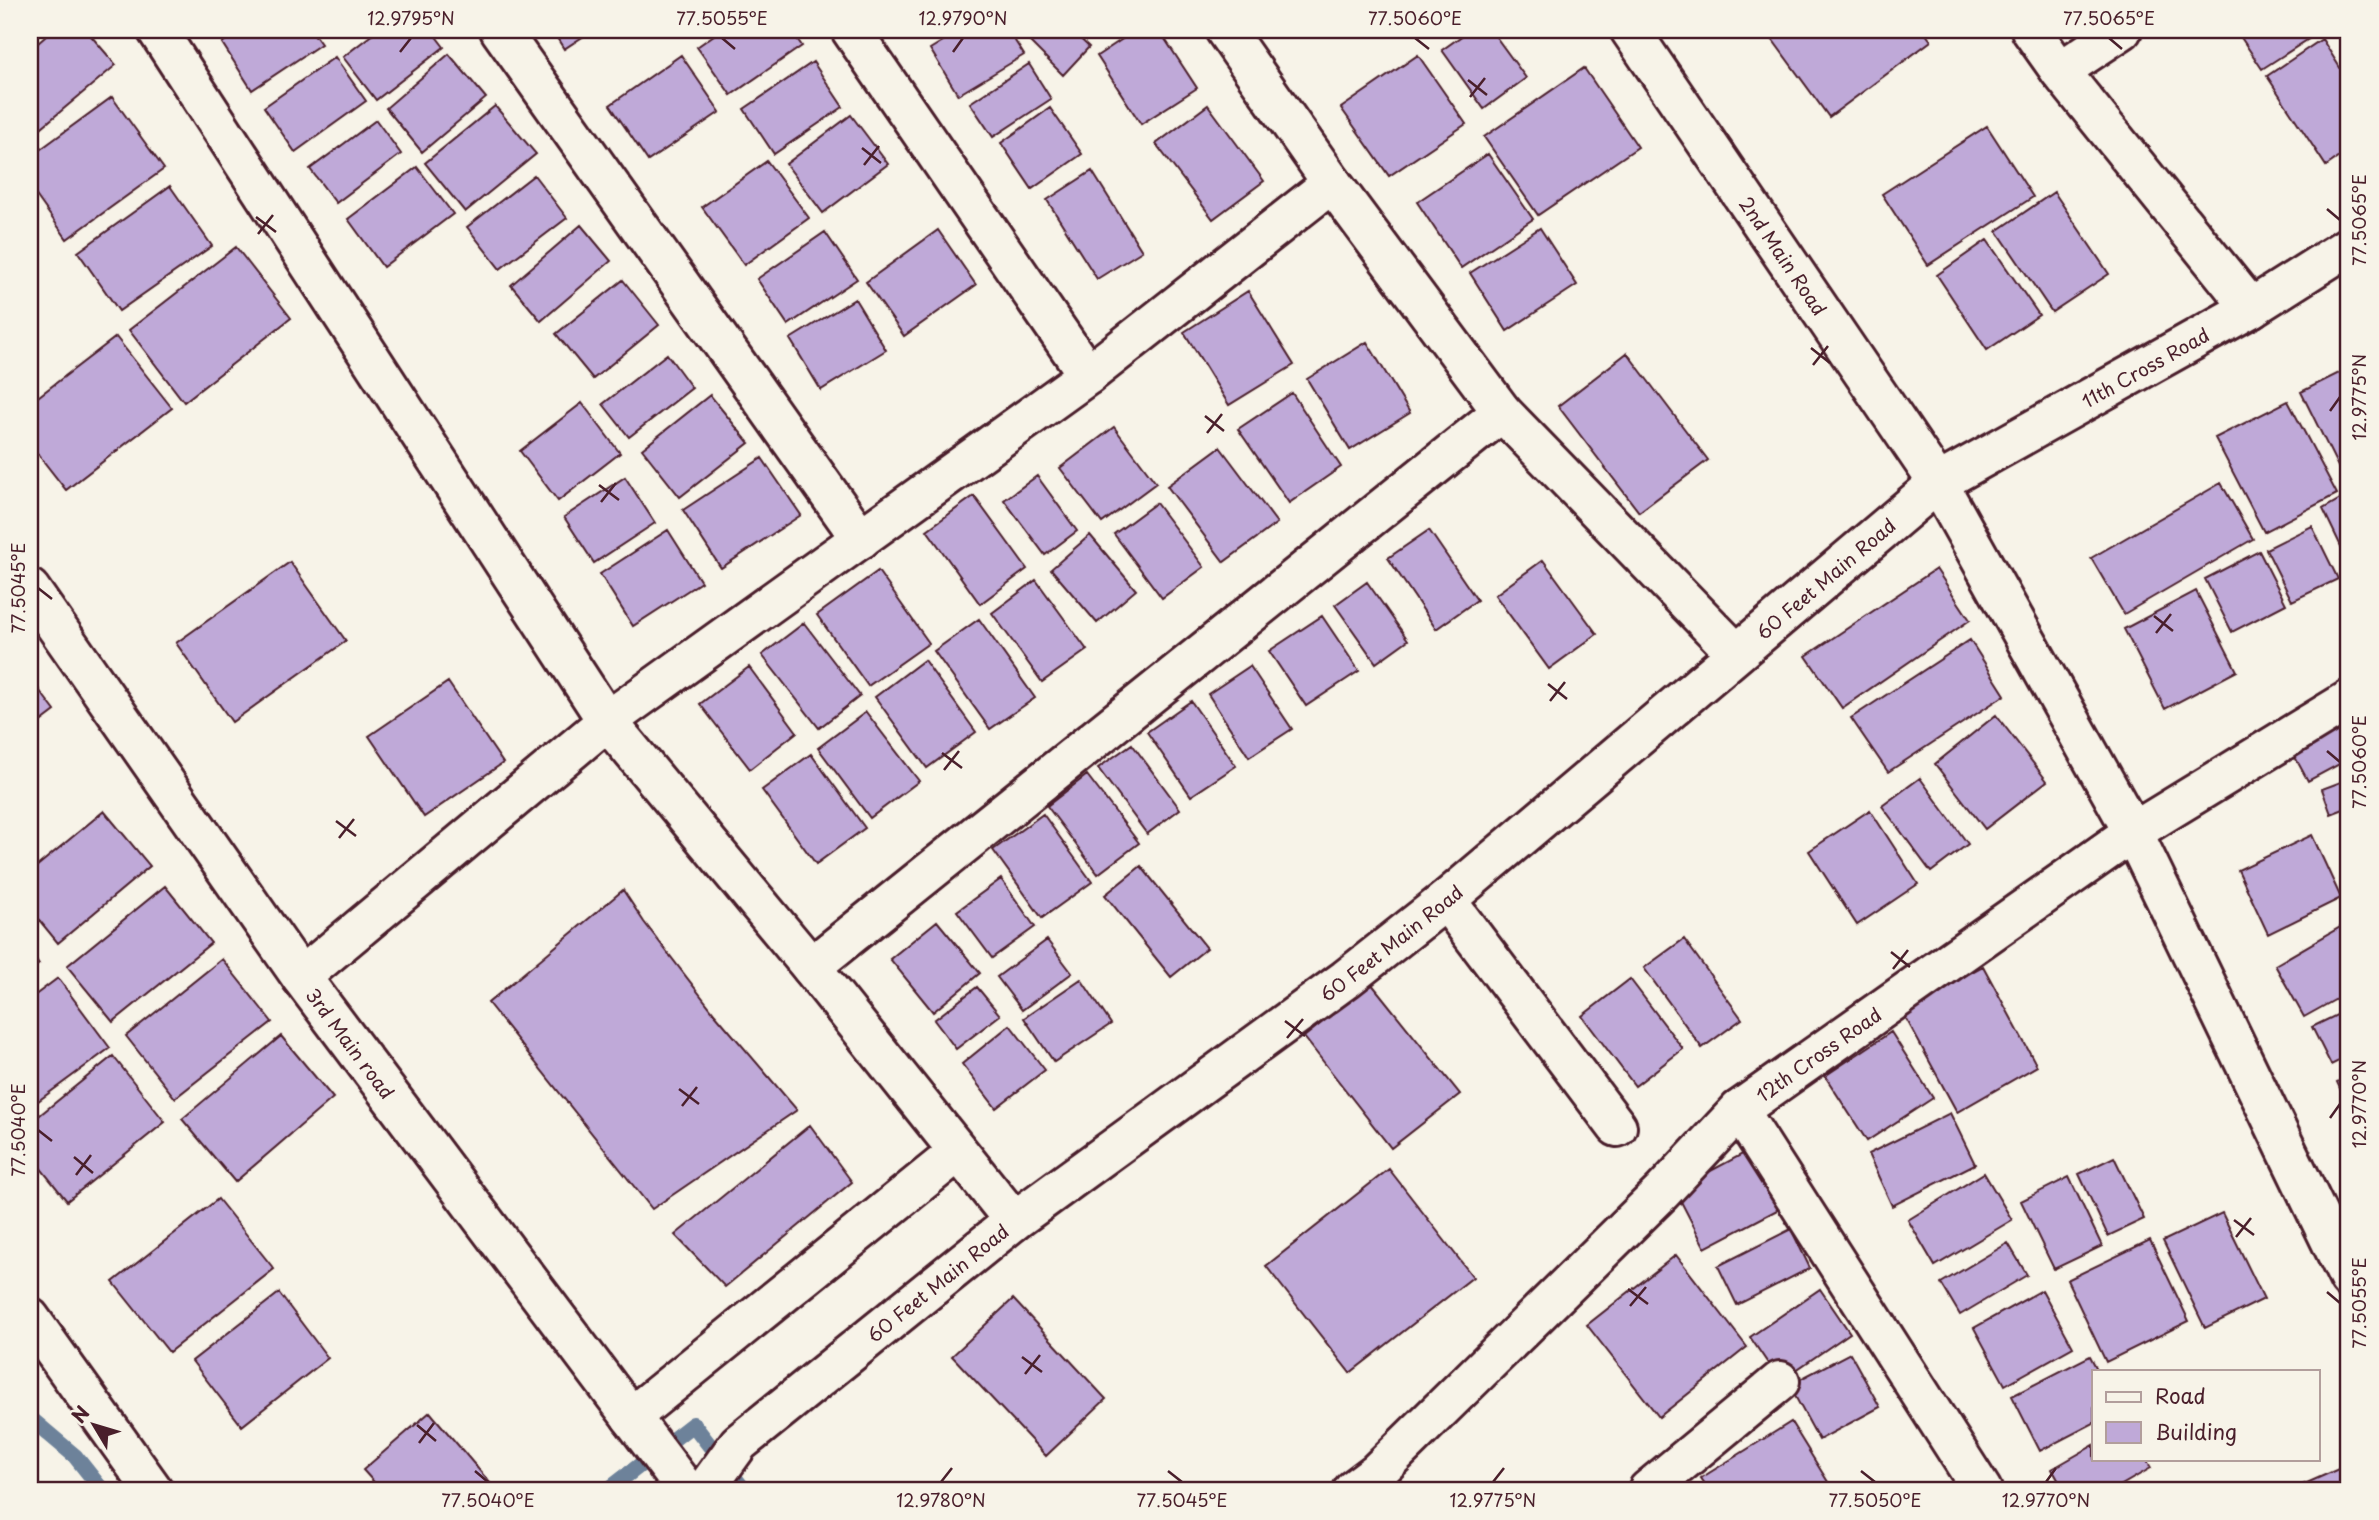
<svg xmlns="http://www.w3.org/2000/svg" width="2379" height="1520" viewBox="0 0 2379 1520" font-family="'Playpen Sans',sans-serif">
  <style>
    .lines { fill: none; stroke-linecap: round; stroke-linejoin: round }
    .stream { stroke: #6d829a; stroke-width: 16 }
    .building { fill: #bfa9d8; stroke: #4a1f2b; stroke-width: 2 }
    .minor-casing { stroke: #4a1f2b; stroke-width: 44 }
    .minor { stroke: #f7f3e8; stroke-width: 38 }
    .ticks { fill: none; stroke: #4a1f2b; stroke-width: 2.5 }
    .labels { text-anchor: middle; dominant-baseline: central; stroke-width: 7; stroke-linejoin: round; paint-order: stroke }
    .street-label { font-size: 19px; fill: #4a1f2b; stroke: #f7f3e8 }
    .neatline { fill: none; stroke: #4a1f2b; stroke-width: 2.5 }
    .ticks-label { font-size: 18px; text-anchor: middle; fill: #4a1f2b }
  </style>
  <rect width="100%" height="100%" fill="#f7f3e8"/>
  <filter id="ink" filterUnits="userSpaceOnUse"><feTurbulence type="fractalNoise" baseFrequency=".0143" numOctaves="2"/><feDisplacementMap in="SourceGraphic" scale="14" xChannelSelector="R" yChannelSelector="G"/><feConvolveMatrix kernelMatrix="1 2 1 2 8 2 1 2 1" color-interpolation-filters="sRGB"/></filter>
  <g filter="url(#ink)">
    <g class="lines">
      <path class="stream" d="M 30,1418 L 75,1456 L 102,1490
        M 608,1490 L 693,1424 L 744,1490"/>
    </g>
    <path class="building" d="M 53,30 L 86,30 L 116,65 L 30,137 L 30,50 Z
      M 241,30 L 311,30 L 321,44 L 252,90 L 222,43 Z
      M 378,30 L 431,30 L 444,47 L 376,100 L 343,57 Z
      M 552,30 L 593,30 L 564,49 Z
      M 721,30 L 791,30 L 802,46 L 731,95 L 697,47 Z
      M 961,30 L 1008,30 L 1024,55 L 958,95 L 930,49 Z
      M 1020,30 L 1071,30 L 1089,47 L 1063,75 L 1019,31 Z
      M 1136,30 L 1159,30 L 1197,88 L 1141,124 L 1097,56 Z
      M 1470,30 L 1491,30 L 1526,78 L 1484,109 L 1442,50 Z
      M 1784,30 L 1923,30 L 1931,41 L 1829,117 L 1772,39 Z
      M 2236,30 L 2316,30 L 2318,33 L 2262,69 Z
      M 2344,30 L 2349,30 L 2349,49 L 2339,33 Z
      M 2322,39 L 2349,82 L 2349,150 L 2326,166 L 2267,76 Z
      M 449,54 L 486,98 L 422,152 L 386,108 Z
      M 681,55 L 720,112 L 648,161 L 610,105 Z
      M 1418,55 L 1466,124 L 1389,176 L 1341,108 Z
      M 335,57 L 366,101 L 295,152 L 264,107 Z
      M 813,62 L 843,107 L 774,154 L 744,109 Z
      M 1029,64 L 1051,99 L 993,137 L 970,103 Z
      M 1584,68 L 1638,147 L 1538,215 L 1484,137 Z
      M 112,97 L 164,169 L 67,239 L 30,187 L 30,157 Z
      M 1208,105 L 1264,181 L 1213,219 L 1156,144 Z
      M 495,106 L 536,154 L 465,212 L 425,163 Z
      M 1050,108 L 1082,154 L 1032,189 L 1001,143 Z
      M 851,115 L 888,164 L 823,213 L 786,164 Z
      M 376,120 L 401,154 L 336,203 L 310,169 Z
      M 1987,126 L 2033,197 L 1928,265 L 1882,194 Z
      M 1488,154 L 1533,219 L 1461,268 L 1417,202 Z
      M 767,161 L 809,218 L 744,265 L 702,207 Z
      M 417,167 L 453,214 L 383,267 L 348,219 Z
      M 1092,171 L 1142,251 L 1097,279 L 1047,200 Z
      M 534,175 L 567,218 L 500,269 L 467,227 Z
      M 170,186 L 212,246 L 119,311 L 78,252 Z
      M 2054,192 L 2109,274 L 2052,312 L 1997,231 Z
      M 581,225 L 611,261 L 541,321 L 511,285 Z
      M 1540,228 L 1577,285 L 1507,331 L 1470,273 Z
      M 938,230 L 976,285 L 904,336 L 866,282 Z
      M 825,232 L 857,279 L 788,325 L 757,279 Z
      M 1987,240 L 2039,315 L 1987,350 L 1937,275 Z
      M 236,247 L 291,318 L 184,402 L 129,330 Z
      M 623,280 L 659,325 L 593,379 L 556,334 Z
      M 1248,291 L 1294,365 L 1229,405 L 1184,332 Z
      M 855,299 L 886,350 L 821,390 L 790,339 Z
      M 116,337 L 172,408 L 66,490 L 30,444 L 30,403 Z
      M 1367,342 L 1410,413 L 1350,450 L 1307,379 Z
      M 1627,353 L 1708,460 L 1639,512 L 1558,406 Z
      M 667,354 L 692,388 L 629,437 L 603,404 Z
      M 2349,368 L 2349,484 L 2347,485 L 2301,392 Z
      M 1292,393 L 1341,467 L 1289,503 L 1238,429 Z
      M 710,395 L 749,443 L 680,497 L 642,449 Z
      M 2288,401 L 2337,494 L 2264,532 L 2215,438 Z
      M 582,403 L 620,453 L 558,501 L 520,451 Z
      M 1114,427 L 1156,483 L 1102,523 L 1060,468 Z
      M 1220,447 L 1277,523 L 1224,562 L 1167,486 Z
      M 762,458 L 801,515 L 721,568 L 683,510 Z
      M 1037,476 L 1077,531 L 1045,555 L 1004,500 Z
      M 625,477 L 655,523 L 594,563 L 564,517 Z
      M 2221,483 L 2253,539 L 2124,614 L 2091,558 Z
      M 2349,494 L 2349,563 L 2323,509 Z
      M 974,496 L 1027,569 L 980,604 L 927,530 Z
      M 1156,503 L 1204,567 L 1162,598 L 1114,534 Z
      M 2312,526 L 2338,579 L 2292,601 L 2266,549 Z
      M 668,530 L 701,582 L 633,626 L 600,574 Z
      M 1429,530 L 1477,600 L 1436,629 L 1388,558 Z
      M 1090,535 L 1136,590 L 1097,623 L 1051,569 Z
      M 2259,551 L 2286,604 L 2232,632 L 2205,579 Z
      M 1543,560 L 1597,634 L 1549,669 L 1495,595 Z
      M 290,562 L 346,641 L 232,722 L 176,643 Z
      M 1936,569 L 1970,620 L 1842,708 L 1806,656 Z
      M 878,571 L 929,643 L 868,686 L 817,615 Z
      M 1036,580 L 1087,650 L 1042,682 L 992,613 Z
      M 1367,582 L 1408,640 L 1376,663 L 1335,605 Z
      M 2196,591 L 2237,671 L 2165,709 L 2124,629 Z
      M 1322,616 L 1359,671 L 1306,706 L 1269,651 Z
      M 979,619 L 1035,698 L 990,729 L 934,651 Z
      M 804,623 L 860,696 L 819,728 L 762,655 Z
      M 1970,640 L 2005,695 L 1888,772 L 1851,718 Z
      M 924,660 L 976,732 L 927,768 L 875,697 Z
      M 1250,666 L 1292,729 L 1249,757 L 1208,694 Z
      M 749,667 L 797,732 L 750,769 L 700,704 Z
      M 30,678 L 55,711 L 30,730 Z
      M 448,682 L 503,763 L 424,817 L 369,736 Z
      M 1191,701 L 1236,766 L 1191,796 L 1147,732 Z
      M 866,712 L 919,781 L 870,818 L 818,748 Z
      M 1996,715 L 2047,781 L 1985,829 L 1935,764 Z
      M 2349,721 L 2349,759 L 2308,781 L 2289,746 Z
      M 1132,744 L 1180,809 L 1147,834 L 1098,768 Z
      M 811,754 L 865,828 L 816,864 L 762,790 Z
      M 1087,775 L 1139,843 L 1098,874 L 1047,806 Z
      M 1920,778 L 1968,844 L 1931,872 L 1882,806 Z
      M 2349,779 L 2349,807 L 2331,814 L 2322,789 Z
      M 1870,810 L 1918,884 L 1857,925 L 1809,851 Z
      M 104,811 L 150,866 L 58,943 L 30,909 L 30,872 Z
      M 1043,814 L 1092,882 L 1042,918 L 993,850 Z
      M 2312,835 L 2341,898 L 2268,934 L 2238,870 Z
      M 1141,866 L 1207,948 L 1171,977 L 1105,895 Z
      M 1001,879 L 1035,927 L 992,958 L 957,911 Z
      M 165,886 L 211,943 L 113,1022 L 67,966 Z
      M 623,890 L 644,922 L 715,1014 L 797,1110 L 652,1209 L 488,1003 Z
      M 937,921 L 980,973 L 933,1012 L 890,959 Z
      M 2349,922 L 2349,992 L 2304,1017 L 2275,965 Z
      M 1684,939 L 1742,1019 L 1702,1048 L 1644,968 Z
      M 1047,940 L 1072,973 L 1022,1010 L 997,977 Z
      M 30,951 L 39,964 L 30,971 Z
      M 222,959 L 272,1022 L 175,1098 L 126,1036 Z
      M 1983,966 L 2037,1066 L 1957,1112 L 1902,1011 Z
      M 58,978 L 110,1048 L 30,1107 L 30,999 Z
      M 1081,979 L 1111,1024 L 1054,1062 L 1024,1018 Z
      M 1630,979 L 1683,1049 L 1635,1086 L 1582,1016 Z
      M 1371,983 L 1460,1094 L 1391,1148 L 1304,1037 Z
      M 977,987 L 1000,1015 L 956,1049 L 934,1020 Z
      M 2349,1009 L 2349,1056 L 2331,1065 L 2312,1027 Z
      M 1010,1025 L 1045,1070 L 996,1108 L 962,1064 Z
      M 1891,1032 L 1933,1098 L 1867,1141 L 1825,1076 Z
      M 281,1036 L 333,1098 L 235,1182 L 182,1119 Z
      M 113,1056 L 165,1122 L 67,1201 L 30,1155 L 30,1123 Z
      M 2349,1076 L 2349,1108 L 2337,1082 Z
      M 1950,1113 L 1975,1164 L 1892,1206 L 1868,1154 Z
      M 810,1125 L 852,1182 L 725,1287 L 675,1235 Z
      M 1748,1151 L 1779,1209 L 1705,1248 L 1675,1190 Z
      M 2114,1157 L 2144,1219 L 2108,1236 L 2079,1174 Z
      M 1389,1169 L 1473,1277 L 1350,1373 L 1266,1266 Z
      M 1984,1173 L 2012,1220 L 1935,1266 L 1908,1220 Z
      M 2069,1177 L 2102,1246 L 2054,1269 L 2021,1201 Z
      M 218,1199 L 274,1269 L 169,1352 L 113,1282 Z
      M 2222,1213 L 2264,1299 L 2205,1328 L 2163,1241 Z
      M 1791,1229 L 1810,1268 L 1737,1305 L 1718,1266 Z
      M 2150,1240 L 2189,1321 L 2106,1362 L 2067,1280 Z
      M 2008,1243 L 2027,1275 L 1960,1315 L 1941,1283 Z
      M 1676,1255 L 1747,1347 L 1659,1417 L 1587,1325 Z
      M 1820,1289 L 1850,1333 L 1780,1381 L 1750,1337 Z
      M 2042,1290 L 2073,1347 L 2005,1385 L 1974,1328 Z
      M 279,1293 L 328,1358 L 242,1426 L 192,1361 Z
      M 1013,1299 L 1106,1399 L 1046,1456 L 952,1356 Z
      M 1850,1353 L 1880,1407 L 1819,1440 L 1789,1385 Z
      M 2090,1356 L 2098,1371 L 2094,1371 L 2094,1423 L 2040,1451 L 2012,1396 Z
      M 430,1412 L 496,1490 L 381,1490 L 363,1470 Z
      M 1791,1422 L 1833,1490 L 1709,1490 L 1701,1478 Z
      M 2094,1445 L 2094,1459 L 2146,1459 L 2151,1468 L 2113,1490 L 2064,1490 L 2052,1469 Z
      M 2345,1466 L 2349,1476 L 2349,1490 L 2291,1490 Z"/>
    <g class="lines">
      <defs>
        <g id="minor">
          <path d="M 157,30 L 607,721 L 811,967 L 1014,1221"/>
          <path d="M 500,30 L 861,539"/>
          <path d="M 851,30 L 1088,375"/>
          <path d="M 1225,30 L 1332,183 L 1502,412 L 1736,653"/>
          <path id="s1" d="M 1630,30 L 1938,483 L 2133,832 L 2349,1279"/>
          <path d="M 2031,30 L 2060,71 L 2251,308"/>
          <path d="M 2060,71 L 2122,30"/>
          <path id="s2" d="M 30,589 L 301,977 L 686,1490"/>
          <path d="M 1446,900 L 1617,1127"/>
          <path d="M 811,967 L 1502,412"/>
          <path d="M 301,977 L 607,721 L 1088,375 L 1332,183"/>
          <path d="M 1739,1110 L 1982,1490"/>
          <path d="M 30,1318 L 153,1490"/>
          <path d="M 631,1417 L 958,1152"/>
          <path id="s3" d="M 705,1490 L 739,1443 L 1014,1221 L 1346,979 L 1446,900 L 1938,483 L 2251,308 L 2349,246"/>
          <path id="s4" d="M 1353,1490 L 1377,1472 L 1662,1192 L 1739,1110 L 2133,832 L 2349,700"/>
          <path d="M 1648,1490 L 1780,1381"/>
        </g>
      </defs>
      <use href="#minor" class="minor-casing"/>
      <use href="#minor" class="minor"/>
    </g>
  </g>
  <path class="ticks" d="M 722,38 L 735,49M 1415,38 L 1429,49M 2109,38 L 2122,49M 400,52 L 411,38M 953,52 L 963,38M 1468,80 L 1487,95M 1470,97 L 1485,78M 862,148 L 881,163M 864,165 L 879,146M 2327,209 L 2340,220M 256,217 L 276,232M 258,234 L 273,215M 1811,348 L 1830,363M 1813,365 L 1828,346M 2330,411 L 2340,397M 1205,416 L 1224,431M 1207,433 L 1222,414M 599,485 L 619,500M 601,502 L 616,483M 38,588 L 52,599M 2154,616 L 2173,631M 2156,633 L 2171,614M 1548,684 L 1567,699M 1550,701 L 1565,682M 2327,751 L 2340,762M 942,753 L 962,768M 944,770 L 959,751M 336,821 L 356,836M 339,838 L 354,819M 1891,952 L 1910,967M 1893,969 L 1908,950M 1285,1021 L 1305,1036M 1287,1038 L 1303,1019M 679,1089 L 699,1104M 682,1106 L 697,1087M 2330,1118 L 2340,1104M 38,1130 L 52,1141M 74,1157 L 93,1173M 76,1175 L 91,1155M 2234,1220 L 2254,1235M 2236,1237 L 2251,1218M 1628,1289 L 1648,1304M 2327,1292 L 2340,1303M 1630,1306 L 1646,1287M 1022,1357 L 1042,1372M 1025,1374 L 1040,1355M 417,1425 L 436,1441M 419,1443 L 434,1423M 475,1471 L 488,1482M 1168,1471 L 1182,1482M 1861,1471 L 1875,1482M 941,1482 L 952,1468M 1493,1482 L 1504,1468M 2046,1482 L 2056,1468"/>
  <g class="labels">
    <g class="street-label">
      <text stroke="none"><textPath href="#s1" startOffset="273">2nd Main Road</textPath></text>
      <text stroke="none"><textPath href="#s3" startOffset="1832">11th Cross Road</textPath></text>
      <text stroke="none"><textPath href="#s3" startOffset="1447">60 Feet Main Road</textPath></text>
      <text stroke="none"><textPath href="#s3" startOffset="880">60 Feet Main Road</textPath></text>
      <text stroke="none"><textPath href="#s2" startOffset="556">3rd Main road</textPath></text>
      <text stroke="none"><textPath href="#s4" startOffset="639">12th Cross Road</textPath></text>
      <text stroke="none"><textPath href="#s3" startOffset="313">60 Feet Main Road</textPath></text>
    </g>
  </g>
  <rect width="2379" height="1520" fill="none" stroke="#f7f3e8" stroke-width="77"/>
  <rect x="2092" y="1370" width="228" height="91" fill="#f7f3e8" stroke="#b29e9c" stroke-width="2"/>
  <rect x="2106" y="1392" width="35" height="10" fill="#f7f3e8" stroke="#b29e9c" stroke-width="2"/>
  <text x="2155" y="1404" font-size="21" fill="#4a1f2b">Road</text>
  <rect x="2106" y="1422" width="35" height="21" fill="#bfa9d8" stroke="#b29e9c" stroke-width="2"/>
  <text x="2155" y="1440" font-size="21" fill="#4a1f2b">Building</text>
  <g transform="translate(94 1425) rotate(308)" stroke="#f7f3e8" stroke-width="5" paint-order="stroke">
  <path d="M0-5L12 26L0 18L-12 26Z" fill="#4a1f2b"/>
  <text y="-10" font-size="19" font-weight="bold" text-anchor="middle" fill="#4a1f2b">N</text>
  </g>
  <rect x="38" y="38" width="2302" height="1444" class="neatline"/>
  <g class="ticks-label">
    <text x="411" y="25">12.9795°N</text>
    <text x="722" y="25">77.5055°E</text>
    <text x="963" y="25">12.9790°N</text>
    <text x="1415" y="25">77.5060°E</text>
    <text x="2109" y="25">77.5065°E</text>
    <text transform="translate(2360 220) rotate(-90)" y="6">77.5065°E</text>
    <text transform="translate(2360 397) rotate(-90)" y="6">12.9775°N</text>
    <text transform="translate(19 588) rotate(-90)" y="6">77.5045°E</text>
    <text transform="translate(2360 762) rotate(-90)" y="6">77.5060°E</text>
    <text transform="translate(2360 1104) rotate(-90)" y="6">12.9770°N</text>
    <text transform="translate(19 1130) rotate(-90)" y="6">77.5040°E</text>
    <text transform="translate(2360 1303) rotate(-90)" y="6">77.5055°E</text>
    <text x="488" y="1507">77.5040°E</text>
    <text x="941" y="1507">12.9780°N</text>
    <text x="1182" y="1507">77.5045°E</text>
    <text x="1493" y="1507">12.9775°N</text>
    <text x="1875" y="1507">77.5050°E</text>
    <text x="2046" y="1507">12.9770°N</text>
  </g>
</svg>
